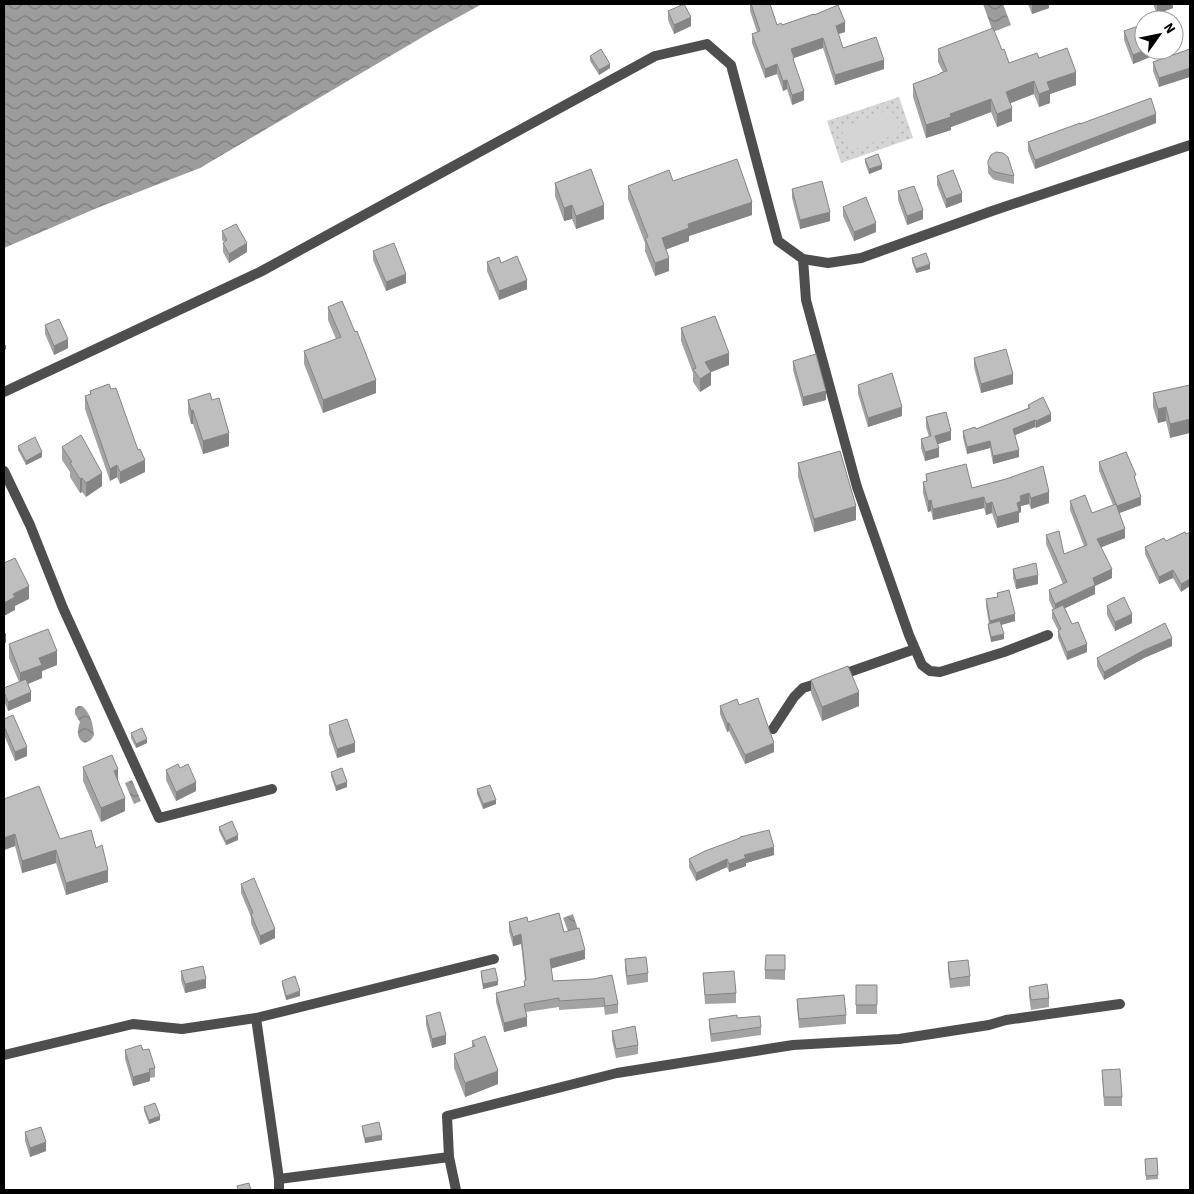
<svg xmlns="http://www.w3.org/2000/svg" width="1194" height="1194" viewBox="0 0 1194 1194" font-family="'Source Sans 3',sans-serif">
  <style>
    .park { fill: url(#park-dots) }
    .pitch { fill: #d5d5d5 }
    .water { fill: url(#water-waves) }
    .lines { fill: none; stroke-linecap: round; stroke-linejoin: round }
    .minor { stroke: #4e4e4e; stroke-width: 10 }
    .wall { fill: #a3a3a3 }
    .shaded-wall { fill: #858585 }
    .building { fill: #bebebe; stroke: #858585 }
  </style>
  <defs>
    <pattern id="park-dots" width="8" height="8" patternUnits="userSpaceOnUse" patternTransform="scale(1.25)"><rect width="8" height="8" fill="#d5d5d5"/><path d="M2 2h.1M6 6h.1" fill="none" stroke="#b5b5b5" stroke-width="1.8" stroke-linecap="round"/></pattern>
    <pattern id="water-waves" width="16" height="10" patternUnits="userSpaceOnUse" patternTransform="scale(1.25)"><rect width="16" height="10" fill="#9c9c9c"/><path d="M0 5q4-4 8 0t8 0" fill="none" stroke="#7d7d7d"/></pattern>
  </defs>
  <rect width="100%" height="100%" fill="#fff"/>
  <path class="park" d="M 899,97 L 913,138 L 841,163 L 827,121 Z"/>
  <path class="pitch" d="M 891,109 L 900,133 L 849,151 L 841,128 Z"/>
  <path class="water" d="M 4,4 L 482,4 L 431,32 L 200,168 L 97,208 L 4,248 Z
    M 983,4 L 1003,4 L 1011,25 L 993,32 Z
    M 78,706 L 82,706 C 91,714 93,724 94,735 L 91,740 L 85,743 C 76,739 77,730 80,722 L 75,714 L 75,709 Z
    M 132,780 L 141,801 L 134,804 L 125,783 Z
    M 573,914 L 579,932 L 573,934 L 572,930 L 568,931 L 563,918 Z"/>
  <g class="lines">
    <path class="minor" d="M 803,259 L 806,300 L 857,487 L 909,635 L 922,665 L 930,671 L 940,672 L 1004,652 L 1048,635
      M 4,392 L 260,272 L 655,56 L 707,44 L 731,65 L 778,241 L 803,259 L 828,263 L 861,258 L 992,211 L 1190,145
      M 4,471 L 30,525 L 63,608 L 159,818 L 272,789
      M 838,676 L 915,649
      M 773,729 L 794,697 L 803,688 L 822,682
      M 256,1018 L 279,1179 L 449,1157 L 456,1190
      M 4,1055 L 133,1024 L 182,1029 L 256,1018 L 494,959
      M 449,1157 L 447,1116 L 617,1073 L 793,1045 L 899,1039 L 989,1025 L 1006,1020 L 1120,1004
      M 279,1179 L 279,1190"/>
  </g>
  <path class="wall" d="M 750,4 L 770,4 L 777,25 L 782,25 L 814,15 L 845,32 L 838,34 L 843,48 L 884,69 L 835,85 L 823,48 L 794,58 L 794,62 L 804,100 L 792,105 L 787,89 L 783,91 L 777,74 L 765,78 L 752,43 L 752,34 L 757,32 L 750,11 Z
    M 1028,4 L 1049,4 L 1049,8 L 1032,14 Z
    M 1153,4 L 1173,4 L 1173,8 L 1157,14 Z
    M 668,11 L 691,26 L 674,34 L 668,20 Z
    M 1124,31 L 1150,50 L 1150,57 L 1133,64 L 1124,40 Z
    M 938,49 L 1002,50 L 1009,63 L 1039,58 L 1076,85 L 1050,94 L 1050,103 L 1039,107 L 1034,94 L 1010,103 L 1012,121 L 997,127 L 991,112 L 951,127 L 951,130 L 926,138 L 913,97 L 913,84 L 940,75 L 943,72 L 938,62 Z
    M 1190,49 L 1159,87 L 1153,71 L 1153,62 Z
    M 590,56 L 610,68 L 599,75 L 590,61 Z
    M 1156,123 L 1035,169 L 1028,151 L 1028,142 L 1080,124 Z
    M 865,159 L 882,169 L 869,174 L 865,163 Z
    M 988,161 L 1014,176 L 1014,184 L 995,180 L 992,178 L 988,173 Z
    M 937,176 L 962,202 L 946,208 L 937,185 Z
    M 673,181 L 752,215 L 689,236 L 689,241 L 666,249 L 669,271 L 655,276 L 645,251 L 645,243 L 628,199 L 628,186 Z
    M 555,183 L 604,219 L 576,229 L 572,219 L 564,221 L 555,196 Z
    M 792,189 L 830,221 L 800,229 L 792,198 Z
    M 898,191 L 923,219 L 907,225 L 898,200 Z
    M 843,207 L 876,232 L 854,241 L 843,216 Z
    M 222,231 L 247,252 L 229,263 L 223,252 L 223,243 L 224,242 L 222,240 Z
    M 373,251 L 406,283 L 386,291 L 373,260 Z
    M 912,258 L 930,269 L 916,273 L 912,262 Z
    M 487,262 L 501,263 L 527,289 L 499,300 L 487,271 Z
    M 328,307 L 355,332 L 376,393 L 323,413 L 304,364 L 304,351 L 336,339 L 328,320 Z
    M 45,325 L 68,348 L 54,355 L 45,334 Z
    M 681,328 L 729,365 L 711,372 L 711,385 L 700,392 L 693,382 L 693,373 L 681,341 Z
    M 974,358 L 1013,384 L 981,393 L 974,367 Z
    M 793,361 L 826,400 L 803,406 L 793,370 Z
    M 858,385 L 902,416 L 868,427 L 858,394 Z
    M 1190,385 L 1170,438 L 1166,421 L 1158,423 L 1153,407 L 1153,393 Z
    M 90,391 L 145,472 L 120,484 L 117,477 L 110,481 L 85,409 L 85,396 L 90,395 Z
    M 188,400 L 229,446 L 203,454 L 193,424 L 191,424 L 188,413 Z
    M 1028,405 L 1051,421 L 1036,428 L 1035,427 L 1015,435 L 1019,457 L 993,464 L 990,448 L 967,454 L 963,438 L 963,431 L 976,429 L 1028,408 Z
    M 926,417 L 951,440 L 938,444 L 939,457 L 925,461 L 921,448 L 921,439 L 929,437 L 926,427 Z
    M 18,446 L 42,457 L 26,465 L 18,450 Z
    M 62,447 L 102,486 L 86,497 L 82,492 L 80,493 L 70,477 L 70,472 L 62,460 Z
    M 1099,462 L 1136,482 L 1141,505 L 1119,513 L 1125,538 L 1101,547 L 1112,578 L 1095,586 L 1095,594 L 1065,608 L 1072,624 L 1087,652 L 1067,660 L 1058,638 L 1058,630 L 1052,618 L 1052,610 L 1053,609 L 1049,600 L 1049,590 L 1063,584 L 1046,544 L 1046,535 L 1064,554 L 1084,546 L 1070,510 L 1070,501 L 1092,513 L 1113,505 L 1099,471 Z
    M 798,463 L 856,520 L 814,532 L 798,477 Z
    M 926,474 L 972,488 L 1006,479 L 1049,503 L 1031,509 L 1029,504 L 1021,506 L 1021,512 L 1019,513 L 1019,522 L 997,528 L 992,513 L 986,515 L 984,508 L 933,520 L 931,511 L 928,512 L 923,493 L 923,482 L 926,482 Z
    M 1185,532 L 1181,592 L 1173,578 L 1159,584 L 1145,554 L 1145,547 L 1166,541 Z
    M 1013,569 L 1038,584 L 1016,589 L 1013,578 Z
    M 997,593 L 1015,621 L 1001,625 L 1004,639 L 991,642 L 988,628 L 988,624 L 989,624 L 986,606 L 986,599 L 997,597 Z
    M 1107,606 L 1132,623 L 1115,631 L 1107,615 Z
    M 9,644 L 57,665 L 42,671 L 42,678 L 28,684 L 31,701 L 8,711 L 4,701 L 4,688 L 19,682 L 9,658 Z
    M 1172,646 L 1144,658 L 1104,680 L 1097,666 L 1097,658 Z
    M 811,680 L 859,706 L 822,721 L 811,693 Z
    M 739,705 L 774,752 L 745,764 L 729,731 L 727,732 L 720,714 L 720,706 Z
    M 4,719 L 27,756 L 15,761 L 4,735 Z
    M 329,725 L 355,752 L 337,758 L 329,734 Z
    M 131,733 L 147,743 L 136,748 L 131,738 Z
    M 83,767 L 118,781 L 125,811 L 101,822 L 83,781 Z
    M 180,768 L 196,791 L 176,801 L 166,780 L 166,770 Z
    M 331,772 L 347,787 L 336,791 L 331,776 Z
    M 477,789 L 496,804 L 483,809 L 477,794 Z
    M 4,799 L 60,839 L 96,848 L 108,882 L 66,895 L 56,863 L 22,873 L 15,846 L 4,850 Z
    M 219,827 L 238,840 L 226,845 L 219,831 Z
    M 774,855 L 746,863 L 746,866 L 729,872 L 727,867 L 696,881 L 689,867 L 689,859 Z
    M 241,884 L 275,938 L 260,945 L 251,923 L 251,917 L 241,893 Z
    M 509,922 L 528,922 L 564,932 L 585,959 L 551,968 L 553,981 L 593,979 L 618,1004 L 618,1013 L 605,1015 L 604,1007 L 559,1010 L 559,1007 L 526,1012 L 527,1026 L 504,1032 L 496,1002 L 496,993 L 524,986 L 524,981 L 525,981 L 521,944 L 513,946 L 509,931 Z
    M 785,955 L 785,980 L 765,979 L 765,970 Z
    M 625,959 L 648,973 L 648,982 L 627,985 L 625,968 Z
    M 948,962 L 970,976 L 970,986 L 950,988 L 948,971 Z
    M 181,971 L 206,988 L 185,993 L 181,980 Z
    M 481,971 L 498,985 L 483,989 L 481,976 Z
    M 703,973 L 736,993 L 736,1003 L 705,1004 Z
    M 282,981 L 300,996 L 286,1000 L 282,985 Z
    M 856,985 L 877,985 L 877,1014 L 856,1014 Z
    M 1029,987 L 1049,998 L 1049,1007 L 1031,1010 L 1029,996 Z
    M 797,999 L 846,1015 L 846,1024 L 799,1028 L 797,1008 Z
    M 426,1016 L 446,1044 L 432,1048 L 426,1025 Z
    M 737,1018 L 761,1027 L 761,1035 L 711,1042 L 709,1027 L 709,1019 Z
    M 612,1031 L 638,1045 L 638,1054 L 616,1058 L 612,1040 Z
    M 472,1041 L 498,1084 L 465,1097 L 454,1068 L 454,1054 L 472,1047 Z
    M 125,1050 L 143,1050 L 155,1068 L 155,1077 L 150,1078 L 150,1081 L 133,1086 L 125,1059 Z
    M 1102,1070 L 1122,1097 L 1122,1106 L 1104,1106 Z
    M 144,1107 L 160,1120 L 149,1124 L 144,1111 Z
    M 362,1126 L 382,1140 L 365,1143 L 362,1130 Z
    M 25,1132 L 46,1151 L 30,1157 L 25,1141 Z
    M 1157,1158 L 1158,1179 L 1146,1180 L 1145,1159 Z"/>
  <path class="shaded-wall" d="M 1036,4 L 1049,4 L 1049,8 L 1032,14 L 1032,5 Z
    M 1160,4 L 1173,4 L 1173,8 L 1157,14 L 1157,5 Z
    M 691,17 L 691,26 L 674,34 L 674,25 Z
    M 845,22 L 845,32 L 836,35 L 836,26 Z
    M 823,38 L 823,48 L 791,59 L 791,49 Z
    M 1145,50 L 1150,50 L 1150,57 L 1133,64 L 1133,55 Z
    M 884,60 L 884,69 L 835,85 L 835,75 Z
    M 610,64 L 610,68 L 599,75 L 599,70 Z
    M 777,64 L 777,74 L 765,78 L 765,69 Z
    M 1190,68 L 1190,77 L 1159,87 L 1159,78 Z
    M 1076,72 L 1076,85 L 1050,94 L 1050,103 L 1039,107 L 1039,94 L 1047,82 Z
    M 787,80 L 787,89 L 783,91 L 783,81 Z
    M 1034,81 L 1034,94 L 1006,105 L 1006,92 Z
    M 804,91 L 804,100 L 792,105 L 792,95 Z
    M 991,99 L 991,112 L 951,127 L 951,130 L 926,138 L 926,125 L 950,114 Z
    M 1012,108 L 1012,121 L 997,127 L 997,114 Z
    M 1156,114 L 1156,123 L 1035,169 L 1035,160 Z
    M 882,165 L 882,169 L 869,174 L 869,169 Z
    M 962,193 L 962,202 L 946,208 L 946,199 Z
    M 752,202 L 752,215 L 689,236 L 689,241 L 662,251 L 662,238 L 688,224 Z
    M 572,205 L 572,219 L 564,221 L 564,208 Z
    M 604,205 L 604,219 L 576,229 L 576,216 Z
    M 923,210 L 923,219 L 907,225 L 907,216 Z
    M 830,212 L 830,221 L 800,229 L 800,220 Z
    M 876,223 L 876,232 L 854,241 L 854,232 Z
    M 247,243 L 247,252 L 229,263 L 229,254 Z
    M 669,258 L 669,271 L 655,276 L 655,263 Z
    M 930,264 L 930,269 L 916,273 L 916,269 Z
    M 406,274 L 406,283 L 386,291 L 386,282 Z
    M 527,280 L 527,289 L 499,300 L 499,291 Z
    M 68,339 L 68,348 L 54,355 L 54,346 Z
    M 6,345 L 6,349 L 4,351 L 4,346 Z
    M 729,353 L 729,365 L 711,372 L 711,385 L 700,392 L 700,379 L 705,362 Z
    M 1013,374 L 1013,384 L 981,393 L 981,384 Z
    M 376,380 L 376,393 L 323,413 L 323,400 Z
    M 826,391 L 826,400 L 803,406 L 803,397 Z
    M 902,407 L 902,416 L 868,427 L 868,418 Z
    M 1166,407 L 1166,421 L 1158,423 L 1158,409 Z
    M 193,410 L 193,424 L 191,424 L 191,411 Z
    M 1051,414 L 1051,421 L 1036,428 L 1036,421 Z
    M 1190,419 L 1190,433 L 1170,438 L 1170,424 Z
    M 1035,420 L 1035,427 L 1013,436 L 1013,429 Z
    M 951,431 L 951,440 L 935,445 L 935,436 Z
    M 229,433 L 229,446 L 203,454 L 203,441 Z
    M 990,441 L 990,448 L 967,454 L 967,447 Z
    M 939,448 L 939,457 L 925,461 L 925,452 Z
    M 1019,450 L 1019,457 L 993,464 L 993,456 Z
    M 42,452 L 42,457 L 26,465 L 26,461 Z
    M 145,460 L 145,472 L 120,484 L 120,472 Z
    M 117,465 L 117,477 L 110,481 L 110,469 Z
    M 102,473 L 102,486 L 86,497 L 86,483 Z
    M 82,478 L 82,492 L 80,493 L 80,479 Z
    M 1049,492 L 1049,503 L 1031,509 L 1031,498 Z
    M 1029,493 L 1029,504 L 1021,506 L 1021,512 L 1019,513 L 1019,522 L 997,528 L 997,517 L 1017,503 L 1020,496 Z
    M 984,497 L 984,508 L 933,520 L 933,509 Z
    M 1141,497 L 1141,505 L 1117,514 L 1117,506 Z
    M 931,500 L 931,511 L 928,512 L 928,501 Z
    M 992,502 L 992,513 L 986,515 L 986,504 Z
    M 856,506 L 856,520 L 814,532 L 814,519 Z
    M 1125,529 L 1125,538 L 1097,549 L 1097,539 Z
    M 1112,569 L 1112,578 L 1095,586 L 1095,594 L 1055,613 L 1055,604 L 1093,578 Z
    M 1173,570 L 1173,578 L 1159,584 L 1159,577 Z
    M 1038,575 L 1038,584 L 1016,589 L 1016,580 Z
    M 1190,579 L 1190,586 L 1181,592 L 1181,584 Z
    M 29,586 L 29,599 L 15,606 L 15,610 L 4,616 L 4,603 L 13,594 Z
    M 1015,614 L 1015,621 L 990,628 L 990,621 Z
    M 1132,614 L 1132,623 L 1115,631 L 1115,622 Z
    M 6,633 L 6,643 L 4,643 L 4,634 Z
    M 1004,634 L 1004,639 L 991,642 L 991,637 Z
    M 1172,638 L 1172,646 L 1144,658 L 1104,680 L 1104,672 L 1144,650 Z
    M 1087,644 L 1087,652 L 1067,660 L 1067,652 Z
    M 57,651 L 57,665 L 42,671 L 42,678 L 20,687 L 20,673 L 39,658 Z
    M 31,692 L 31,701 L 8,711 L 8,702 Z
    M 859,692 L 859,706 L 822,721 L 822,707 Z
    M 727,723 L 729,723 L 729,731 L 727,732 Z
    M 147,739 L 147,743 L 136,748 L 136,744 Z
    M 355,743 L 355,752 L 337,758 L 337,749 Z
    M 774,743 L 774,752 L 745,764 L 745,755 Z
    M 27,747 L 27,756 L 15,761 L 15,752 Z
    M 118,769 L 118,783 L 114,771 Z
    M 196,782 L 196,791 L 176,801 L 176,792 Z
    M 347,782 L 347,787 L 336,791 L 336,786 Z
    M 125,798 L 125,811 L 101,822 L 101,808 Z
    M 496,800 L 496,804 L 483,809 L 483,804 Z
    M 15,834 L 15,846 L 4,850 L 4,838 Z
    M 238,835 L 238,840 L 226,845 L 226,841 Z
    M 774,847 L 774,855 L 746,863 L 746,866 L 729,872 L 729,864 L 744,855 Z
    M 56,850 L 56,863 L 22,873 L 22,861 Z
    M 727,859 L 727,867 L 696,881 L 696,873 Z
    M 108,870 L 108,882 L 66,895 L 66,883 Z
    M 275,929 L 275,938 L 260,945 L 260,936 Z
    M 521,934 L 521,944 L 513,946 L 513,937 Z
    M 585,950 L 585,959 L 550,969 L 550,959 Z
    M 206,979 L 206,988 L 185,993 L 185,984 Z
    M 498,981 L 498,985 L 483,989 L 483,984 Z
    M 300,991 L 300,996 L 286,1000 L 286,996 Z
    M 527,1017 L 527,1026 L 504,1032 L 504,1023 Z
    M 446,1035 L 446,1044 L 432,1048 L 432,1039 Z
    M 498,1071 L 498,1084 L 465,1097 L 465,1083 Z
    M 150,1072 L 150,1081 L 133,1086 L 133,1077 Z
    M 160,1116 L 160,1120 L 149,1124 L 149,1120 Z
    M 382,1135 L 382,1140 L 365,1143 L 365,1138 Z
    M 46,1142 L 46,1151 L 30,1157 L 30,1148 Z"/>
  <path class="building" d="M 684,4 L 691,17 L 674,25 L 668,11 Z
    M 751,4 L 770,4 L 777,25 L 781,23 L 782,25 L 814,14 L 814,15 L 838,5 L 845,22 L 836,26 L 843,48 L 876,37 L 884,60 L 835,75 L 823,38 L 791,49 L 794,58 L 793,59 L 804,91 L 792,95 L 787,80 L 783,81 L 777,64 L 765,69 L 752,34 L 760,31 Z
    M 1141,25 L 1144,32 L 1144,50 L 1145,50 L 1133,55 L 1124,31 Z
    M 993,28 L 1002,50 L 1004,49 L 1009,63 L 1037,53 L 1039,58 L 1067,48 L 1076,72 L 1047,82 L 1050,90 L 1039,94 L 1034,81 L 1006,92 L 1012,108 L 997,114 L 991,99 L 950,114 L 951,117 L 926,125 L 913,84 L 940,74 L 940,73 L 947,71 L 938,49 Z
    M 601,49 L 610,64 L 599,70 L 590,56 Z
    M 1190,49 L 1190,68 L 1159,78 L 1153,62 Z
    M 1151,98 L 1156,114 L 1035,160 L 1028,142 L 1080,123 L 1080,124 Z
    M 996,152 L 1003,153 L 1008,157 L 1014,176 L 995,172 L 992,170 L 988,165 L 988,161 L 991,155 Z
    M 878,154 L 882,165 L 869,169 L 865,159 Z
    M 737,159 L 752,202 L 688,224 L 689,228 L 662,238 L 669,258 L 655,263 L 645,238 L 648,237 L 628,186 L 669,170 L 673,181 Z
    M 591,169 L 604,205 L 576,216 L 572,205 L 564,208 L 555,183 Z
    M 953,170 L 962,193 L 946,199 L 937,176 Z
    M 822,181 L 830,212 L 800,220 L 792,189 Z
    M 914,186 L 923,210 L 907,216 L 898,191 Z
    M 866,197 L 876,223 L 854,232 L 843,207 Z
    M 236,224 L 247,243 L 229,254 L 223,243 L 227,240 L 222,231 Z
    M 394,243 L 406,274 L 386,282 L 373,251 Z
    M 926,253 L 930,264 L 916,269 L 912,258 Z
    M 517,256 L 527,280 L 499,291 L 487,262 L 499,257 L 501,263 Z
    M 342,301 L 355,332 L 357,331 L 376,380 L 323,400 L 304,351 L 341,337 L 328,307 Z
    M 715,316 L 729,353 L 705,362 L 711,372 L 700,379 L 693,369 L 696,368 L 681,328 Z
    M 59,319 L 68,339 L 54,346 L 45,325 Z
    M 1006,349 L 1013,374 L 981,384 L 974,358 Z
    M 816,354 L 826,391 L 803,397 L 793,361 Z
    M 892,373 L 902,407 L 868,418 L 858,385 Z
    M 109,384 L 111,389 L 116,388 L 138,450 L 140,449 L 145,460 L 120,472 L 117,465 L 110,469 L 85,396 L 91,394 L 90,391 Z
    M 1190,385 L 1190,419 L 1170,424 L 1166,407 L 1158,409 L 1153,393 Z
    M 210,393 L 212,400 L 219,398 L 229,433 L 203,441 L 193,410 L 191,411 L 188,400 Z
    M 1043,397 L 1051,414 L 1036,421 L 1035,420 L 1013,429 L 1019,450 L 993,456 L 990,441 L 967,447 L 963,431 L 975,427 L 976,429 L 1030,408 L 1028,405 Z
    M 946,412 L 951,431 L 935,436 L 939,448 L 925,452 L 921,439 L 931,436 L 926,417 Z
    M 81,435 L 102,473 L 86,483 L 82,478 L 80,479 L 70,463 L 72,462 L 62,447 Z
    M 35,437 L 42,452 L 26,461 L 18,446 Z
    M 840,451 L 856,506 L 814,519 L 798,463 Z
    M 1126,452 L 1136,475 L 1134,476 L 1141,497 L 1117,506 L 1099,462 Z
    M 966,464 L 972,488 L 1006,479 L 1043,466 L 1049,492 L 1031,498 L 1029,493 L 1020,496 L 1021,501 L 1017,503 L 1019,511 L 997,517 L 992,502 L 986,504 L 984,497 L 933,509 L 931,500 L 928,501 L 923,482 L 927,481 L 926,474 Z
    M 1085,495 L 1092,513 L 1116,504 L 1125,529 L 1097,539 L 1112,569 L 1093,578 L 1095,585 L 1055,604 L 1049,590 L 1067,582 L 1046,535 L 1059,531 L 1064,554 L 1087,545 L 1070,501 Z
    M 1185,532 L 1186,534 L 1190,532 L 1190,579 L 1181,584 L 1173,570 L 1159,577 L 1145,547 L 1164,538 L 1166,541 Z
    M 15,558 L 29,586 L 13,594 L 15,597 L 4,603 L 4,563 Z
    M 1036,563 L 1038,575 L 1016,580 L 1013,569 Z
    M 1009,590 L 1015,614 L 990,621 L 986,599 L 998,597 L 997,593 Z
    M 1124,597 L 1132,614 L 1115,622 L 1107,606 Z
    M 1063,605 L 1072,624 L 1078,622 L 1087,644 L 1067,652 L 1058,631 L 1061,629 L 1052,610 Z
    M 1000,621 L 1004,634 L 991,637 L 988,624 Z
    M 1165,623 L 1172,638 L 1144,650 L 1104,672 L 1097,658 Z
    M 48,629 L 57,651 L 39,658 L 42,665 L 20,673 L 9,644 Z
    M 848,666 L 859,692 L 822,707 L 811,680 Z
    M 26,679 L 31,692 L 8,702 L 4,692 L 4,688 Z
    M 758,698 L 774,743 L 745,755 L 729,723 L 727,723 L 720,706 L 737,699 L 739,705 Z
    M 13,715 L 27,747 L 15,752 L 4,726 L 4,719 Z
    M 347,719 L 355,743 L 337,749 L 329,725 Z
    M 142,728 L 147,739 L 136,744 L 131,733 Z
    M 112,755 L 118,769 L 114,771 L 125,798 L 101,808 L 83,767 Z
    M 178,764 L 180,768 L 188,764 L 196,782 L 176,792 L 166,770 Z
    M 342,768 L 347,782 L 336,786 L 331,772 Z
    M 490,785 L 496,800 L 483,804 L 477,789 Z
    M 39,786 L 60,839 L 91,830 L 96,848 L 102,845 L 108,870 L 66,883 L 56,850 L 22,861 L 15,834 L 4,838 L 4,799 Z
    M 232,821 L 238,835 L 226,841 L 219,827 Z
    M 769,830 L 774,847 L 744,855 L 746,858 L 729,864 L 727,859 L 696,873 L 689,859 L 705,851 L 740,838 L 740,837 Z
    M 254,878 L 275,929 L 260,936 L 251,914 L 253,913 L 241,884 Z
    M 559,913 L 564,932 L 579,928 L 585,950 L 550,959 L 553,981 L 593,979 L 612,975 L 618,1004 L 605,1006 L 604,998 L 559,1001 L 559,998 L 524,1004 L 527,1017 L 504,1023 L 496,993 L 525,986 L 524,981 L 526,980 L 521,934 L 513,937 L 509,922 L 527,917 L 528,922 Z
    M 766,955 L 785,955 L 785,970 L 765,970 Z
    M 646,957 L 648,973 L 627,976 L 625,959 Z
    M 968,960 L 970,976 L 950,979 L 948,962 Z
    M 203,966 L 206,979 L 185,984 L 181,971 Z
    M 495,968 L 498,981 L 483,984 L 481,971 Z
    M 734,971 L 736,993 L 705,995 L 703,973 Z
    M 295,976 L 300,991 L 286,996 L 282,981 Z
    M 1047,984 L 1049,998 L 1031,1000 L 1029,987 Z
    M 856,985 L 877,985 L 877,1005 L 856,1005 Z
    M 844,995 L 846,1015 L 799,1019 L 797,999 Z
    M 440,1012 L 446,1035 L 432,1039 L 426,1016 Z
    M 737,1015 L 737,1018 L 760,1016 L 761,1027 L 711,1034 L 709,1019 Z
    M 635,1026 L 638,1045 L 616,1049 L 612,1031 Z
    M 485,1036 L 498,1071 L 465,1083 L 454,1054 L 475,1046 L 472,1041 Z
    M 141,1045 L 143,1050 L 149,1049 L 155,1068 L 149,1069 L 150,1072 L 133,1077 L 125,1050 Z
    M 1120,1069 L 1122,1097 L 1104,1097 L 1102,1070 Z
    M 155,1103 L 160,1116 L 149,1120 L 144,1107 Z
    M 379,1122 L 382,1135 L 365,1138 L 362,1126 Z
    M 41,1127 L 46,1142 L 30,1148 L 25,1132 Z
    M 1157,1158 L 1158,1175 L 1146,1176 L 1145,1159 Z
    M 249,1183 L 251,1190 L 238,1190 L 237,1186 Z"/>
  <rect width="1194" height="1194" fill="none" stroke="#000000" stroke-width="10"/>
  <g transform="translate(1159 35) rotate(57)"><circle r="24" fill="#ffffff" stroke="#999999"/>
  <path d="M0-4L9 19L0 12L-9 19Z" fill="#000000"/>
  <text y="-8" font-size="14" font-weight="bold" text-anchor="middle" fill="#000000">N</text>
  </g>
</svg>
